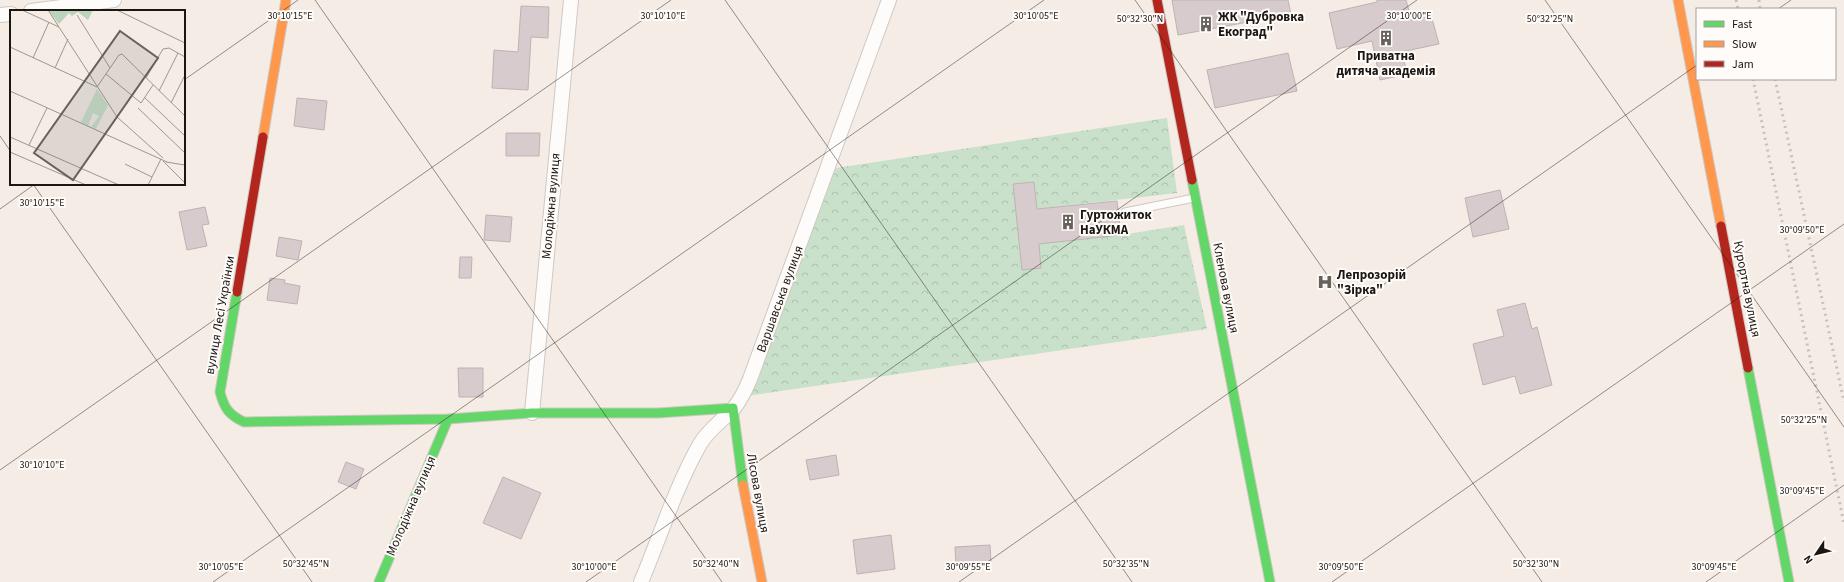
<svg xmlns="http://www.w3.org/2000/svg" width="1844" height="582" viewBox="0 0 1844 582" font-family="'Source Sans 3',sans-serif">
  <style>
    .park { fill: url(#park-crowns) }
    .building { fill: #d8cbcd; stroke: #bbb4b2 }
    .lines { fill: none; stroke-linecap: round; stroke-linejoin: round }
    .lane-casing { stroke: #cfc8c3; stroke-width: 9 }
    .street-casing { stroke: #cfc8c3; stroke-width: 16 }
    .fast-casing { stroke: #cfc8c3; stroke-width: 11 }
    .slow-casing { stroke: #cfc8c3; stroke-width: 11 }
    .jam-casing { stroke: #cfc8c3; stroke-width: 11 }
    .lane { stroke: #fdfcfb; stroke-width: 7 }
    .street { stroke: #fdfcfb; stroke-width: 14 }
    .fast { stroke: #63d668; stroke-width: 9 }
    .slow { stroke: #ff974d; stroke-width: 9 }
    .jam { stroke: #b3261e; stroke-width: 9 }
    .rail { stroke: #c4c2c0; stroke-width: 3; stroke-dasharray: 2 4; stroke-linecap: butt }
    .ticks { fill: none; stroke: #1b1612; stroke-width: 1; stroke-opacity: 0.45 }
    .labels { text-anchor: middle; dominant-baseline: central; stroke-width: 4; stroke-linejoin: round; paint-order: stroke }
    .poi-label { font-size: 13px; font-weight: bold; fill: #1b1612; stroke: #fefbf9; text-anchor: start }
    .street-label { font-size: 13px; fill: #1b1612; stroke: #fefbf9 }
    .inset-road { fill: none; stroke: #9d9691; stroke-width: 1 }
    .view { fill: #67615c; fill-opacity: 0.15; stroke: #67615c; stroke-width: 2 }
    .inset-edge { fill: none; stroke: #1b1612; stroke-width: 2 }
    .ticks-label { font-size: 10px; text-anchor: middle; fill: #1b1612; stroke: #fefbf9; stroke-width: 4; stroke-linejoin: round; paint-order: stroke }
  </style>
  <defs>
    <pattern id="park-crowns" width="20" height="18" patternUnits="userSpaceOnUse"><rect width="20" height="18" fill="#c9e1cb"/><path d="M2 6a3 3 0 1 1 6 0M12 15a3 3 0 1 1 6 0" fill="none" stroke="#acc0ad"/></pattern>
  </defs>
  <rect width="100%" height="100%" fill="#f4ece5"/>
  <path class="park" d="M 1167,118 L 1177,193 L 1037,209 L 1034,182 L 1013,184 L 1022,270 L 1041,268 L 1039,244 L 1121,235 L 1184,225 L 1207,329 L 747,396 L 836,168 Z"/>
  <path class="building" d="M 1172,0 L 1288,0 L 1291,14 L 1178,35 Z
    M 1377,0 L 1406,0 L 1412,21 L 1431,15 L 1439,44 L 1401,52 L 1408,74 L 1380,80 L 1372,41 L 1337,49 L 1329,13 L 1377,2 Z
    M 521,6 L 549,7 L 548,38 L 531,37 L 528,90 L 492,88 L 494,50 L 518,52 Z
    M 1288,53 L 1297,91 L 1215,108 L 1207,70 Z
    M 297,98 L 327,101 L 324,130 L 294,126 Z
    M 506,133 L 540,133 L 539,156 L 506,156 Z
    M 1034,182 L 1037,209 L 1117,201 L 1121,235 L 1039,244 L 1041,268 L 1022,270 L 1013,184 Z
    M 1500,190 L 1509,229 L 1473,237 L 1465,198 Z
    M 205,207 L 209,224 L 202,225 L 207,246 L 187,250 L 179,212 Z
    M 486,215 L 512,217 L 510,242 L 484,240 Z
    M 279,237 L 302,241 L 298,260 L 276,256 Z
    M 460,257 L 472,257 L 471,278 L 459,278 Z
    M 270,278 L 285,280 L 284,283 L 300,286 L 297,304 L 267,300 Z
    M 1525,303 L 1532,329 L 1537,327 L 1552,385 L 1520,394 L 1515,376 L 1483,385 L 1473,344 L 1504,336 L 1497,310 Z
    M 458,368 L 483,368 L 483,397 L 459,397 Z
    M 836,455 L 839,475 L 810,480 L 806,460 Z
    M 346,462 L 364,469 L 356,489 L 338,482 Z
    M 503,477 L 541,493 L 521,539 L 483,523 Z
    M 891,535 L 895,569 L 857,574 L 853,540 Z
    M 990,545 L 991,563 L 956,565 L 955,547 Z"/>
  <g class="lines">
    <defs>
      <path id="lane" d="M 1125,212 L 1194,198"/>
      <path id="street" d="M 31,11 L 114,0
        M 0,15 L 11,14
        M 532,413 L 571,0
        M 641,582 C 660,537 676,486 700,444 C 709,429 723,420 734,408 C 741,399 746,389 750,379 L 889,0"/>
      <path id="fast" d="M 1192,180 L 1270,582
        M 237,292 L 220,392 C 224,408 229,415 244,422 L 448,419
        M 1748,368 L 1789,582
        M 379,582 L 448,419 L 532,413 L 658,413 L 733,408 L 743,485"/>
      <path id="slow" d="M 1678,0 L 1721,226
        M 263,137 L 286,0
        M 743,485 L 762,582"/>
      <path id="jam" d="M 1157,0 L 1192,180
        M 1721,226 L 1748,368
        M 237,292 L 263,137"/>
    </defs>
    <use href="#lane" class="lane-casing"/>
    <use href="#street" class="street-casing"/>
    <use href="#fast" class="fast-casing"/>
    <use href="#slow" class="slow-casing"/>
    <use href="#jam" class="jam-casing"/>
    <use href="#lane" class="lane"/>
    <use href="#street" class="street"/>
    <use href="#fast" class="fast"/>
    <use href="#slow" class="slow"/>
    <use href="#jam" class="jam"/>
    <path class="rail" d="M 1736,0 L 1738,9
      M 1759,0 L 1760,9
      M 1753,79 L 1844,524
      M 1775,79 L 1844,402"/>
  </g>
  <path class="ticks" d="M 315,0 L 722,582M 725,0 L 1132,582M 1135,0 L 1542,582M 1545,0 L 1844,427M 1778,9 L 1791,0M 184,80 L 298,0M 0,136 L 11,152M 33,184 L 312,582M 0,209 L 35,184M 0,470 L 671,0M 213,582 L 1044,0M 586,582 L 1417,0M 959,582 L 1697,65M 1332,582 L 1844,224M 1706,582 L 1844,485"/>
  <defs>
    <symbol id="building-bare" viewBox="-9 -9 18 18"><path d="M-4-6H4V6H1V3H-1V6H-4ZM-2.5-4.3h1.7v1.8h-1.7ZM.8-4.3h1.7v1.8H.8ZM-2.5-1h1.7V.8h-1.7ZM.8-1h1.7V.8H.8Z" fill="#67615c" stroke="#fefbf9" stroke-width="2.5" paint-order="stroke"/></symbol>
    <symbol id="hospital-bare" viewBox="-9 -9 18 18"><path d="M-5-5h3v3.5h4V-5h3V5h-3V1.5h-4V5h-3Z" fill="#67615c" stroke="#fefbf9" stroke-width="2.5" paint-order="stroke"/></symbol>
  </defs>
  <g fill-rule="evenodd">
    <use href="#building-bare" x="1195" y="13" width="22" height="22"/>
    <use href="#building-bare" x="1375" y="27" width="22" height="22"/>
    <use href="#building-bare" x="1057" y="211" width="22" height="22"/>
    <use href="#hospital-bare" x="1314" y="271" width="22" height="22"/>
  </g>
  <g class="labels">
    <g class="poi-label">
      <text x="1218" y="17">ЖК "Дубровка<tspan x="1218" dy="15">Екоград"</tspan></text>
      <text x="1386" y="56" text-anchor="middle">Приватна<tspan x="1386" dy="15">дитяча академiя</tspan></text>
      <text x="1080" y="215">Гуртожиток<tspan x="1080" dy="15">НаУКМА</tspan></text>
      <text x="1337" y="275">Лепрозорій<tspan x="1337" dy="15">"Зірка"</tspan></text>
    </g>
    <g class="street-label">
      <text transform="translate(551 206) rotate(-85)">Молодіжна вулиця</text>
      <text transform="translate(1226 288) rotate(79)">Кленова вулиця</text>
      <text transform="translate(1747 289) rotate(79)">Курортна вулиця</text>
      <text transform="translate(780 299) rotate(-70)">Варшавська вулиця</text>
      <text transform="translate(220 315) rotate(-80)">вулиця Лесі Українки</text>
      <text transform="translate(758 493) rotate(80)">Лісова вулиця</text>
      <text transform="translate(411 506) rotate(-67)">Молодіжна вулиця</text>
    </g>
  </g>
  <g transform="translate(10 10)">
    <rect width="175" height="175" fill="#f4ece5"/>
    <path d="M 38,0 L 83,0 L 78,10 L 68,2 L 62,6 L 59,3 L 49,14 Z" fill="#bbd3bd"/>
    <path d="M 87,79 L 98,95 L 86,119 L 81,117 L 89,106 L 83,103 L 78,116 L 71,112 Z" fill="#c9e1cb"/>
    <path class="inset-road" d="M 12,0 L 49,17M 38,0 L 107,107 L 153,148M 107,0 L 175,33M 0,37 L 87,77 L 100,58 L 67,5M 23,48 L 39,12M 45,58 L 58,29M 100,58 L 109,45 L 112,44 L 175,106M 96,64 L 131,93 L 143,75M 136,68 L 153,39 L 159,38 L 175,47M 0,81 L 157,152M 149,81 L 168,43M 135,88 L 175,126M 161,93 L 175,65M 128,98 L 175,143M 0,127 L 109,175M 19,135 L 37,98M 0,142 L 76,175M 153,151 L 175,173M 156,152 L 175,155M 115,154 L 142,167M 138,175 L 151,149"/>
    <path class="view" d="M 110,21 L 148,48 L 63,170 L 24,143 Z"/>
    <rect width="175" height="175" class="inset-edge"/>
  </g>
  <g class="ticks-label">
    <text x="663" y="19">30°10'10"E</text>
    <text x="1036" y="19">30°10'05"E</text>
    <text x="290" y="19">30°10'15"E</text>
    <text x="1409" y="19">30°10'00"E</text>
    <text x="1140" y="22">50°32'30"N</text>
    <text x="1550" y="22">50°32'25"N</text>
    <text x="42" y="206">30°10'15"E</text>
    <text x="1802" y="233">30°09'50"E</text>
    <text x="1804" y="423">50°32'25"N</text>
    <text x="42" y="468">30°10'10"E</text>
    <text x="1802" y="494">30°09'45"E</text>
    <text x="306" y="567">50°32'45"N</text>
    <text x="716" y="567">50°32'40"N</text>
    <text x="1126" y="567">50°32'35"N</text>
    <text x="1536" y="567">50°32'30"N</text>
    <text x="221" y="570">30°10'05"E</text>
    <text x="594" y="570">30°10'00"E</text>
    <text x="968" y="570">30°09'55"E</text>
    <text x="1341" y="570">30°09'50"E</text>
    <text x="1714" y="570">30°09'45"E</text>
  </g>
  <rect x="1696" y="8" width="140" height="72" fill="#fefbf9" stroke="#a39f9d"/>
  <rect x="1704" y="21" width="20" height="6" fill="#63d668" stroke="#a39f9d"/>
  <text x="1732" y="28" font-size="12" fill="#1b1612">Fast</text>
  <rect x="1704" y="41" width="20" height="6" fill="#ff974d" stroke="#a39f9d"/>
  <text x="1732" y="48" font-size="12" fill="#1b1612">Slow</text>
  <rect x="1704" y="61" width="20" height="6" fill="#b3261e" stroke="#a39f9d"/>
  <text x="1732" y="68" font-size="12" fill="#1b1612">Jam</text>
  <g transform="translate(1816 554) rotate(235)" stroke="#fefbf9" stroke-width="3" paint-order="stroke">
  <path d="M0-3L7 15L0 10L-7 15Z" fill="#1b1612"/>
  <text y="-6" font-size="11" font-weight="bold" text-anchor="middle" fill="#1b1612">N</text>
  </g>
</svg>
